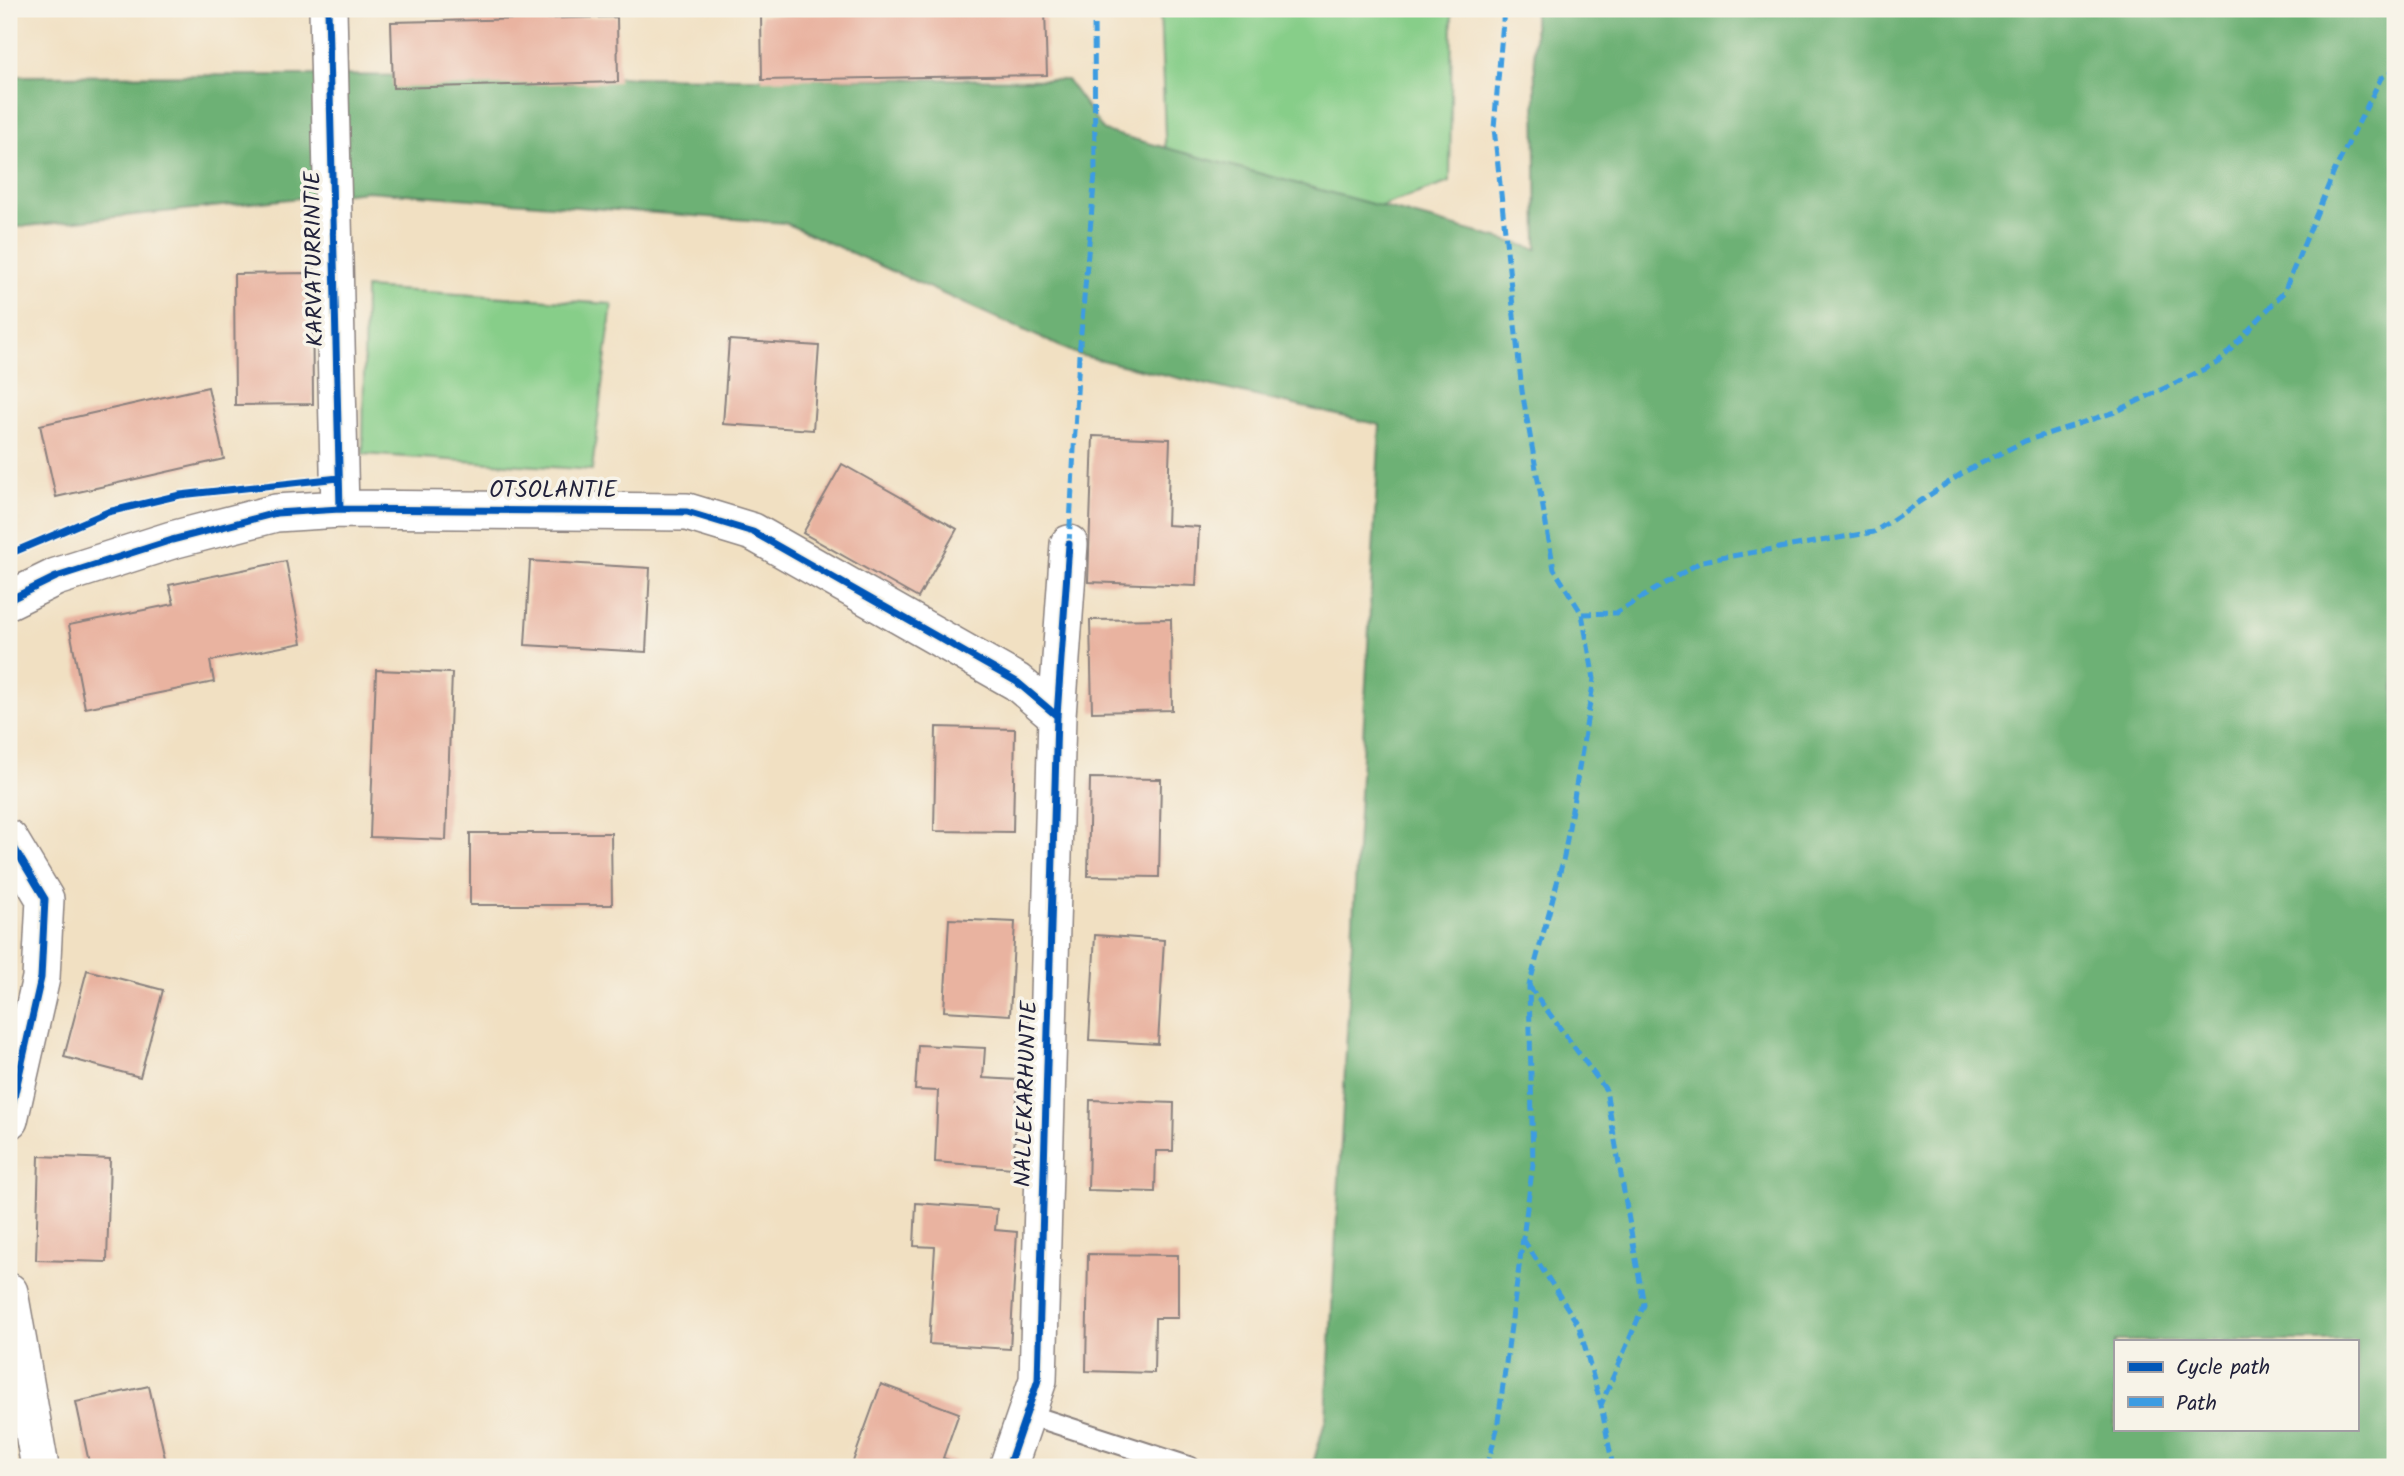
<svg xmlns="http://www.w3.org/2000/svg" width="2404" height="1476" viewBox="0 0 2404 1476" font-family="Kalam,sans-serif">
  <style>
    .green { fill: #87ce89; stroke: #547862; stroke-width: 2 }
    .forest { fill: #6db175; stroke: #486a58; stroke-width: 2; fill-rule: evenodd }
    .building { fill: #e9b3a0 }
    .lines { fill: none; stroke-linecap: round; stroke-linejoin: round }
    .service-casing { stroke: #8a817e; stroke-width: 23 }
    .minor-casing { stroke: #8a817e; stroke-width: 40 }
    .service { stroke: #fff; stroke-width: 19 }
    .minor { stroke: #fff; stroke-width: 37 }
    .quiet { stroke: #3c9ce2; stroke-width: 5; stroke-dasharray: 10 5; stroke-linecap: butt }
    .cycleway-casing { stroke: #f7f3e8; stroke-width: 11 }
    .cycleway { stroke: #0057b8; stroke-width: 7 }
    .labels { text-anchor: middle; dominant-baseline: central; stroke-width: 7; stroke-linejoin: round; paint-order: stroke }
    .street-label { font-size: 23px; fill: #22223b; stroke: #f7f3e8 }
  </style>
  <rect width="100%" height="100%" fill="#f7f3e8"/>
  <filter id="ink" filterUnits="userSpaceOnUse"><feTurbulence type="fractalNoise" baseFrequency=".0143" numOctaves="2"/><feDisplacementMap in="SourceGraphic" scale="14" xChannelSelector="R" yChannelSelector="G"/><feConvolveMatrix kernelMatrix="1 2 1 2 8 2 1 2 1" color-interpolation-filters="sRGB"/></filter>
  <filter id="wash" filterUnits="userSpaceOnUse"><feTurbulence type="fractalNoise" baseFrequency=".00686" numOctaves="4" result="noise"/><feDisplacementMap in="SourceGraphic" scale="28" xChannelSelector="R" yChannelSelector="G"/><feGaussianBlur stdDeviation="1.57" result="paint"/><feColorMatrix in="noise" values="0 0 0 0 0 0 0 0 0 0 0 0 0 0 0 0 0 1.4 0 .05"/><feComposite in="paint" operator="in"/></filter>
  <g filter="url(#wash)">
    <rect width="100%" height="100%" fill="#f1e0c2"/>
    <path class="green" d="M 1160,9 L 1452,9 L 1450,182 L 1370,210 L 1167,187 Z
      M 365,288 L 612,304 L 592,470 L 363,454 Z"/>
    <path class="forest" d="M 1534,9 L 2395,9 L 2395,1467 L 1312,1467 L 1326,1418 L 1380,425 L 1079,355 L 785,223 L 367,191 L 9,228 L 9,76 L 303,75 L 1067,80 L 1104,131 L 1537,249 ZM 2115,1341 L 2357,1341 L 2357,1429 L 2115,1429 Z"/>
    <g id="blocks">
      <path class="building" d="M 1045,10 L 1047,75 L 762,80 L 761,15 Z
        M 617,17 L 618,82 L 393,88 L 391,22 Z
        M 312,273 L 313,404 L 235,405 L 234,274 Z
        M 729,340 L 819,346 L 813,430 L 723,424 Z
        M 208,387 L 224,459 L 56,497 L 40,425 Z
        M 1093,436 L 1170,439 L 1167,525 L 1199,527 L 1196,586 L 1088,582 Z
        M 842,464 L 957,529 L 918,598 L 803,533 Z
        M 286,561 L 302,643 L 210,661 L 214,682 L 85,708 L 69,625 L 174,604 L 169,585 Z
        M 530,561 L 650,568 L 646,652 L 525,645 Z
        M 1171,619 L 1172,710 L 1092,712 L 1090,620 Z
        M 376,670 L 452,673 L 446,840 L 370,837 Z
        M 936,727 L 1015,729 L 1013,832 L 934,831 Z
        M 1090,778 L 1161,779 L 1159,877 L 1088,876 Z
        M 470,833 L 611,833 L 612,905 L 470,905 Z
        M 949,919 L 1015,922 L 1010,1015 L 944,1011 Z
        M 1095,935 L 1164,940 L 1158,1044 L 1089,1040 Z
        M 87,970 L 163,990 L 140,1077 L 64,1057 Z
        M 918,1045 L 985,1048 L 983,1078 L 1018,1080 L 1013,1168 L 935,1162 L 938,1091 L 915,1090 Z
        M 1090,1100 L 1174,1103 L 1173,1151 L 1156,1151 L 1155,1192 L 1088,1190 Z
        M 39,1156 L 110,1159 L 107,1262 L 36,1260 Z
        M 916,1203 L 997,1209 L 995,1230 L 1017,1232 L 1010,1349 L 929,1344 L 935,1247 L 914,1246 Z
        M 1088,1254 L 1178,1255 L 1178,1318 L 1155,1318 L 1154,1373 L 1086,1371 Z
        M 881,1384 L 959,1413 L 943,1458 L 959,1463 L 957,1467 L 851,1467 Z
        M 149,1386 L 167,1467 L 90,1467 L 76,1402 Z"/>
    </g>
  </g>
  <g filter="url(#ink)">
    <use href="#blocks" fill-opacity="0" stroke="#8a817e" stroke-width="2"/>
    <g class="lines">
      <defs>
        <path id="service" d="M 1027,1414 L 1190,1467"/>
        <path id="minor" d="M 328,9 L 340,509
          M 9,600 L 56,577 L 172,540 L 276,513 L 340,509 L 687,512 L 753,532 L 1017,682 L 1057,716
          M 9,839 L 45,899 L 41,978 L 9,1120
          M 9,1292 L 40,1467
          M 1008,1467 L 1038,1380 L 1057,716 L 1069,544"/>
      </defs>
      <use href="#service" class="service-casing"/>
      <use href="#minor" class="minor-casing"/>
      <use href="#service" class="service"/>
      <use href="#minor" class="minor"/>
      <path class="quiet" d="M 1069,544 L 1079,355 L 1095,174 L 1094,9
        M 1582,614 L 1616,613 L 1702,561 L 1874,532 L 1964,472 L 2025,441 L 2115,412 L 2219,362 L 2284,292 L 2334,172 L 2381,78 L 2395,69
        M 1529,986 L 1606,1090 L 1644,1305 L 1601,1405 L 1613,1467
        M 1523,1239 L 1579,1326 L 1601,1405
        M 1487,1467 L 1497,1429 L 1533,1164 L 1529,986 L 1564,857 L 1594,679 L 1582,614 L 1554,569 L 1522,391 L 1494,128 L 1504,9"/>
      <defs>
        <path id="cycleway" d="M 328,9 L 340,509
          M 9,554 L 108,512 L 180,495 L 339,478
          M 9,600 L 56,577 L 172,540 L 276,513 L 340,509 L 687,512 L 753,532 L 1017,682 L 1057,716
          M 9,839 L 45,899 L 41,978 L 9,1120
          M 1008,1467 L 1038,1380 L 1057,716 L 1069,544"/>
      </defs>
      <use href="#cycleway" class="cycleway-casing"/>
      <use href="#cycleway" class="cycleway"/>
    </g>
  </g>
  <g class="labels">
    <g class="street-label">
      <text transform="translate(315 259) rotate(-91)">KARVATURRINTIE</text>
      <text x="553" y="491">OTSOLANTIE</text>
      <text transform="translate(1027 1094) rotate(-88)">NALLEKARHUNTIE</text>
    </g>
  </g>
  <rect width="2404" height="1476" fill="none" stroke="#f7f3e8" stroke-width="35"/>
  <rect x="2114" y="1340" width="245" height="91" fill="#f7f3e8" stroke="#a29fa3" stroke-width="2"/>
  <rect x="2128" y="1362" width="35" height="10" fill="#0057b8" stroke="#a29fa3" stroke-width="2"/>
  <text x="2176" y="1374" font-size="21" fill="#22223b">Cycle path</text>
  <rect x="2128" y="1397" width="35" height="10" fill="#3c9ce2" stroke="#a29fa3" stroke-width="2"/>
  <text x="2176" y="1410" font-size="21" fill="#22223b">Path</text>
</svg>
